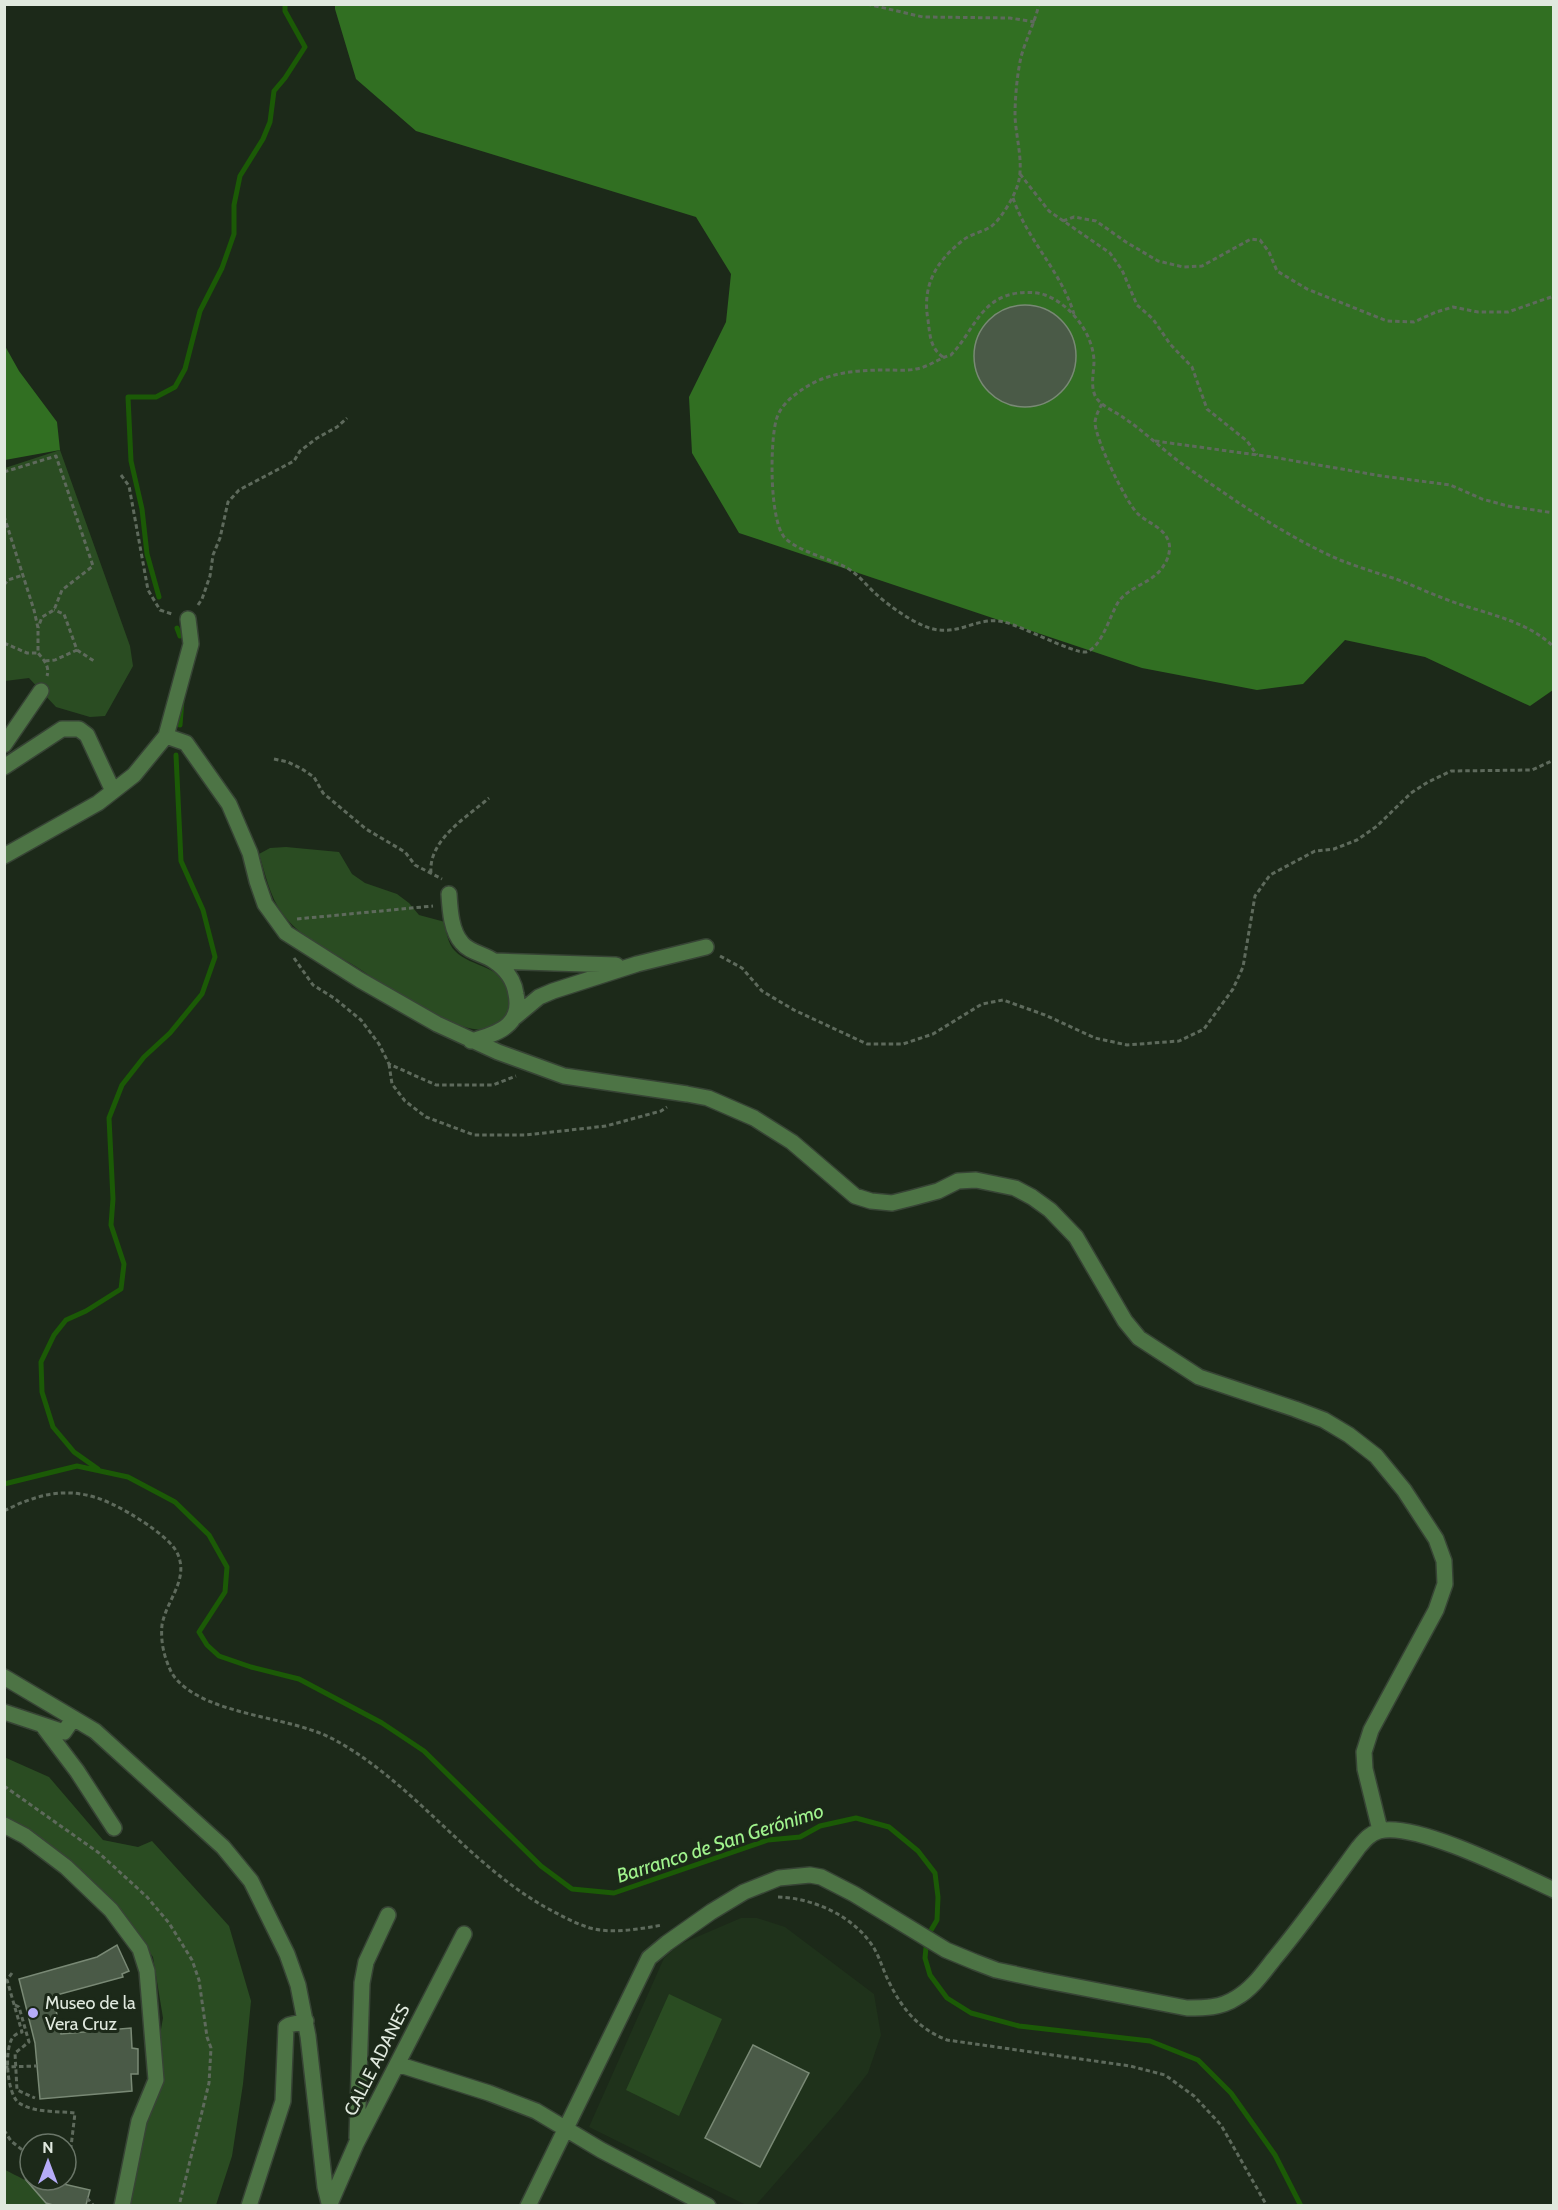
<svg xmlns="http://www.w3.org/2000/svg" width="1558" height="2210" viewBox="0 0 1558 2210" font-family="Cabin,sans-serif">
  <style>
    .built { fill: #1f321b }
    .green { fill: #2a4c22 }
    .forest { fill: #316f22 }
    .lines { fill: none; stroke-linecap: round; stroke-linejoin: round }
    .stream { stroke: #1b5a06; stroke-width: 5 }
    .building { fill: #4a5a47; stroke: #798975; stroke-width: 1.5 }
    .minor-casing { stroke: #374435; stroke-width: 18 }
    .path { stroke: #5e6a5c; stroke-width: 3; stroke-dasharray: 4.5 3; stroke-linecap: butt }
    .minor { stroke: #4d7445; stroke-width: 15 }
    .poi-dot { fill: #b6acf8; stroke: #1c2919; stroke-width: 2 }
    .labels { text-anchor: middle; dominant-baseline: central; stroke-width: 6; stroke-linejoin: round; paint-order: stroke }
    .poi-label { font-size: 18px; fill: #e0e9de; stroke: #1c2919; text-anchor: start }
    .street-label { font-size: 18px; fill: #e0e9de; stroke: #1c2919 }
    .water-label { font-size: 20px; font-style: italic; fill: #a0f38d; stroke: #1c2919 }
  </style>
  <rect width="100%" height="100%" fill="#1c2919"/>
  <path class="built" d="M 741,1918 L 757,1918 L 785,1927 L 874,1994 L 881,2035 L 868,2073 L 840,2109 L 756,2205 L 746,2205 L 589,2127 L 664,1958 L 678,1945 Z"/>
  <path class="green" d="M 60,450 L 130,646 L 133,666 L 105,716 L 90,717 L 56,707 L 29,678 L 5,681 L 5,468 Z
    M 286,847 L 339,852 L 352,874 L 365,883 L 397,894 L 409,903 L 419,915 L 445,922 C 446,932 448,944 455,951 C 473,970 518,966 509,1008 C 496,1070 379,981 355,966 C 329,950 300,938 282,913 C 270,897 265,873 259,854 L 270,848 Z
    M 4,1757 L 49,1777 L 103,1840 L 138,1847 L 152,1841 L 229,1926 L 251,2001 L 243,2084 L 232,2156 L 216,2205 L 130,2205 L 163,2018 L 153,1957 L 122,1914 L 5,1818 Z
    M 669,1994 L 722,2019 L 679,2116 L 626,2090 Z
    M 4,2169 C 12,2174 25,2179 31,2184 C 42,2193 41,2201 57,2205 L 5,2205 Z"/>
  <path class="forest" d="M 335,5 L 1553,5 L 1553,690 L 1530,706 L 1425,657 L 1345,640 L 1303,684 L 1257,690 L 1142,668 L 739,533 L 692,453 L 689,397 L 726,322 L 731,274 L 696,217 L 416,131 L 356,79 L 335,9 Z
    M 5,346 L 19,371 L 57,422 L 60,450 L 5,460 Z"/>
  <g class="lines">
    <path class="stream" d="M 159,597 L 147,554 L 142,509 L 131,461 L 128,397 L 156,397 L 175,387 L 185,369 L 200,311 L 222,268 L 234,234 L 234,205 L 240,176 L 263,139 L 270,122 L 274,91 L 285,78 L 305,47 L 285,11 L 285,4
      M 177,628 L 180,636
      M 180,725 L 182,700
      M 98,1469 L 74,1452 L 53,1427 L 42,1392 L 41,1362 L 54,1335 L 66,1320 L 86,1311 L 121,1289 L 124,1264 L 111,1225 L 113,1199 L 109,1118 L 122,1085 L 144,1057 L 170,1033 L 202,994 L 215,957 L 203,910 L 181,861 L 176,755
      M 4,1484 L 77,1466 L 128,1477 L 175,1502 L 209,1535 L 227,1567 L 225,1592 L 199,1632 L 207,1645 L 219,1656 L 251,1667 L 299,1679 L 382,1723 L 424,1751 L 541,1866 L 572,1889 L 614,1893 L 768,1840 L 800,1837 L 820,1826 L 856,1818 L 889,1827 L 918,1851 L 935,1873 L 938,1897 L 937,1920 L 927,1937 L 925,1958 L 930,1975 L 947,1998 L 971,2013 L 1019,2026 L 1150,2041 L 1198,2060 L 1231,2093 L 1275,2155 L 1301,2206"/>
  </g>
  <path class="building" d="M974 356a51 51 0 1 1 102 0a51 51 0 1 1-102 0Z
    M 117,1945 L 129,1971 L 122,1974 L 123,1977 L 53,1996 L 61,2034 L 131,2028 L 132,2048 L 138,2049 L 138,2074 L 131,2074 L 132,2091 L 40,2099 L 35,2043 L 19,1979 L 97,1957 Z
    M 753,2045 L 809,2073 L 760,2167 L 705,2138 Z
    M 26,2180 L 46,2180 L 90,2190 L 86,2205 L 53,2205 L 46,2203 Z"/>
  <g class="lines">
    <defs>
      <path id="minor" d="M 166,736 L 186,743 L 229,804 L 250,853 L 257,881 L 265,904 L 286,933 L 360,980 L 437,1024 L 498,1052 L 564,1076 L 687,1094 L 708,1098 L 754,1118 L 792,1142 L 855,1196 L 871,1201 L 892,1203 L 912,1198 L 938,1191 L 958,1181 L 976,1180 L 1015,1188 L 1032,1197 L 1050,1210 L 1076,1237 L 1125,1321 L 1139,1338 L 1199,1377 L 1295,1409 L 1324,1420 L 1349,1435 L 1376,1456 L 1404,1490 L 1436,1539 L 1444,1561 L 1445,1584 L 1436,1610 L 1371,1730 L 1364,1752 L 1365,1769 L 1380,1830
        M 4,745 L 41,691
        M 4,767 L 62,729 L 79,729 L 87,735 L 113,791
        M 4,856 L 98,803 L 134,775 L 166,736 L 191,644 L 188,619
        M 449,894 C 450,910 451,931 462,943 C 469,952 484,954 494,961 C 506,969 514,980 516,994 C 523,1026 496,1034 471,1041
        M 494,961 L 616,965
        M 515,1017 L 539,997 L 553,991 L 637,964 L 706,947
        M 4,1677 L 95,1731 L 223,1847 L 251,1881 L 287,1954 L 298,1985 L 308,2036 L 325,2187 L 329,2203
        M 4,1712 L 64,1732 L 73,1719
        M 43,1726 L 77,1771 L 114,1828
        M 4,1825 L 25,1836 L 66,1867 L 111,1910 L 140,1949 L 147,1971 L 156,2080 L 139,2121 L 122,2206
        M 397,2064 L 489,2093 L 536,2111 L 601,2150 L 708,2206
        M 357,2138 L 362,1983 L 366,1962 L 388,1915
        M 249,2206 L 283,2101 L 286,2027 L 289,2025 L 306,2021
        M 329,2206 L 356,2144 L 464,1934
        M 528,2206 L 649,1958 L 667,1943 L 711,1912 L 744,1892 L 779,1878 L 810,1875 L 821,1877 L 854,1894 L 946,1950 L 975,1962 L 996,1970 L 1042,1980 L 1187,2008 C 1204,2008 1221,2008 1236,1998 C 1252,1989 1263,1973 1274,1959 C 1304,1923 1331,1885 1358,1848 C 1364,1841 1369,1834 1379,1831 C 1415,1821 1517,1873 1554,1890"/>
    </defs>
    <use href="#minor" class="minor-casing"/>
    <path class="path" d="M 867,4 L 923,17 L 1010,18 L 1035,22
      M 1020,174 L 1049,211 L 1110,253 L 1122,270 L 1137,305 L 1153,319 L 1170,344 L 1192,367 L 1207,409 L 1247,441 L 1257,455
      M 1013,198 C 1027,240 1061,271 1074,314
      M 1063,221 L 1074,217 L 1096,221 L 1126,242 L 1158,261 L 1183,267 L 1202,266 L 1251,239 L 1260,240 L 1269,252 L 1277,271 L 1307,289 L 1387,321 L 1414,322 L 1436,312 L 1453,307 L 1478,312 L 1508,312 L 1554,296
      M 943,357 C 930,348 930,335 928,320 C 922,287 935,262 962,241 C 971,233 986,232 994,224 C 1003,216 1017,192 1019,180 C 1023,159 1016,138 1015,116 C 1015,98 1017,75 1021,57 C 1026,39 1035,22 1039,4
      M 1102,404 C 1099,409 1096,415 1095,422 C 1095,439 1125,500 1137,513 C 1146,522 1162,527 1167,538 C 1172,546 1169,558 1164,565 C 1154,583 1131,585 1119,601 C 1110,614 1102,648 1086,652 C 1074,654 1022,626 1004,622 C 975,615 957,640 924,626 C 908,619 889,606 876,594 C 867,586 858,574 847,568 C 829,558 802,553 786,539 C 769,524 770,443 776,421 C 779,407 792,396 803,389 C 828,372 857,370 887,370 C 896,370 907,371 916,369 C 929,367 939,358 951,355 C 974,331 980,298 1018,293 C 1027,292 1037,292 1045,295 C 1070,304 1093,333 1094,361 C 1094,373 1089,390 1098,400 C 1105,408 1116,412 1124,418 C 1145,432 1164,451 1185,466 C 1234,500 1285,536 1340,560 C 1358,567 1377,573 1396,579 C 1417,587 1438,597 1459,604 C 1492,615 1528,622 1554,647
      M 1155,441 L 1272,457 L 1382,476 L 1450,485 L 1482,499 L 1508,506 L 1554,513
      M 4,472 L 56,456 L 93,566 L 62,590 L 54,610 L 42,617 L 38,628
      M 121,475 L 129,486 L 148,590 L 160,610 L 172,614
      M 4,516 L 34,610 L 38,628 L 38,653 C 44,660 50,667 47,676
      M 4,585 L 8,580 L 23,575
      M 198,605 L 202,599 L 210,576 L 213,555 L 220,538 L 228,502 L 239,490 L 294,461 L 300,451 L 317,438 L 337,427 L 347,418
      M 4,643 L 27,653 L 38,653
      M 77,650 L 94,661
      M 45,661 L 55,660 L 77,650 L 64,614 L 54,610
      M 274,759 L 288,762 L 302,769 L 314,777 L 323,793 L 366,829 L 405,852 L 415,865 L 442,879
      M 431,873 C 428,840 467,817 489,798
      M 297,919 L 433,906
      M 720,956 L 742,968 L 762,991 L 794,1010 L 867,1044 L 903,1044 L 933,1034 L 982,1004 L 1003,1000 L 1045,1015 L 1095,1038 L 1127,1045 L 1179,1041 L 1204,1029 L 1233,989 L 1243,967 L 1255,896 L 1270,875 L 1315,851 L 1334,849 L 1357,840 L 1377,826 L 1411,793 L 1428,782 L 1451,771 L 1532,770 L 1554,760
      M 294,958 L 313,985 L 334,998 L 361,1020 L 379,1044 L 389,1064 L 436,1085 L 493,1085 L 516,1076
      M 389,1064 L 392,1084 L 405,1101 L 426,1117 L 474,1135 L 526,1135 L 606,1126 L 661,1111 L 667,1107
      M 4,1511 C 62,1481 96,1490 148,1525 C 160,1534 177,1545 180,1561 C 185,1584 166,1602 162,1625 C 161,1635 162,1646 165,1656 C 168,1665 171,1674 177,1680 C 210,1716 290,1716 333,1739 C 413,1782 466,1862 545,1907 C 560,1915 574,1923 590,1928 C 612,1934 640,1929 662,1925
      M 4,1786 L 99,1853 L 147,1897 L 169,1923 L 192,1960 L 199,1980 L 207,2037 L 211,2048 L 209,2083 L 179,2206
      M 778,1897 C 815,1898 857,1918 875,1950 C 881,1961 884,1973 890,1984 C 903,2010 919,2029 947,2040 L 1130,2066 L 1165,2075 L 1194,2096 L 1221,2125 L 1267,2206
      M 12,1973 L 7,1980 L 22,2032 C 19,2033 16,2034 14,2036 C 3,2047 7,2095 19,2103 C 34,2113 58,2111 75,2113 L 68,2172 L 66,2172
      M 15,2005 L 19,2007 L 29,2042 L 15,2053 L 17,2090 L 35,2098
      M 4,2067 L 37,2066
      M 4,2130 L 11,2141 L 30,2156
      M 87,2198 L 94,2206"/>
    <use href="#minor" class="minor"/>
  </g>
  <circle class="poi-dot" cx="33" cy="2013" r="6"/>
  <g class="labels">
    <g class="poi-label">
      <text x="45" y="2003">Museo de la<tspan x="45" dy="21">Vera Cruz</tspan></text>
    </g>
    <g class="street-label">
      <text transform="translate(377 2060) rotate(-63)">CALLE ADANES</text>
    </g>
    <g class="water-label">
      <text transform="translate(720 1843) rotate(-18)">Barranco de San Gerónimo</text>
    </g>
  </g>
  <rect width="1558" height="2210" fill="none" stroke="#e0e9de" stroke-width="12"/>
  <g transform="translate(48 2162)"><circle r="28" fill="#1c2919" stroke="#6a7668" stroke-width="1.5"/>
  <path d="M0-4.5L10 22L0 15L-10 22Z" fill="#b6acf8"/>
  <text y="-9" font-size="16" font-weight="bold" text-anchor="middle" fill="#e0e9de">N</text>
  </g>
</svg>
